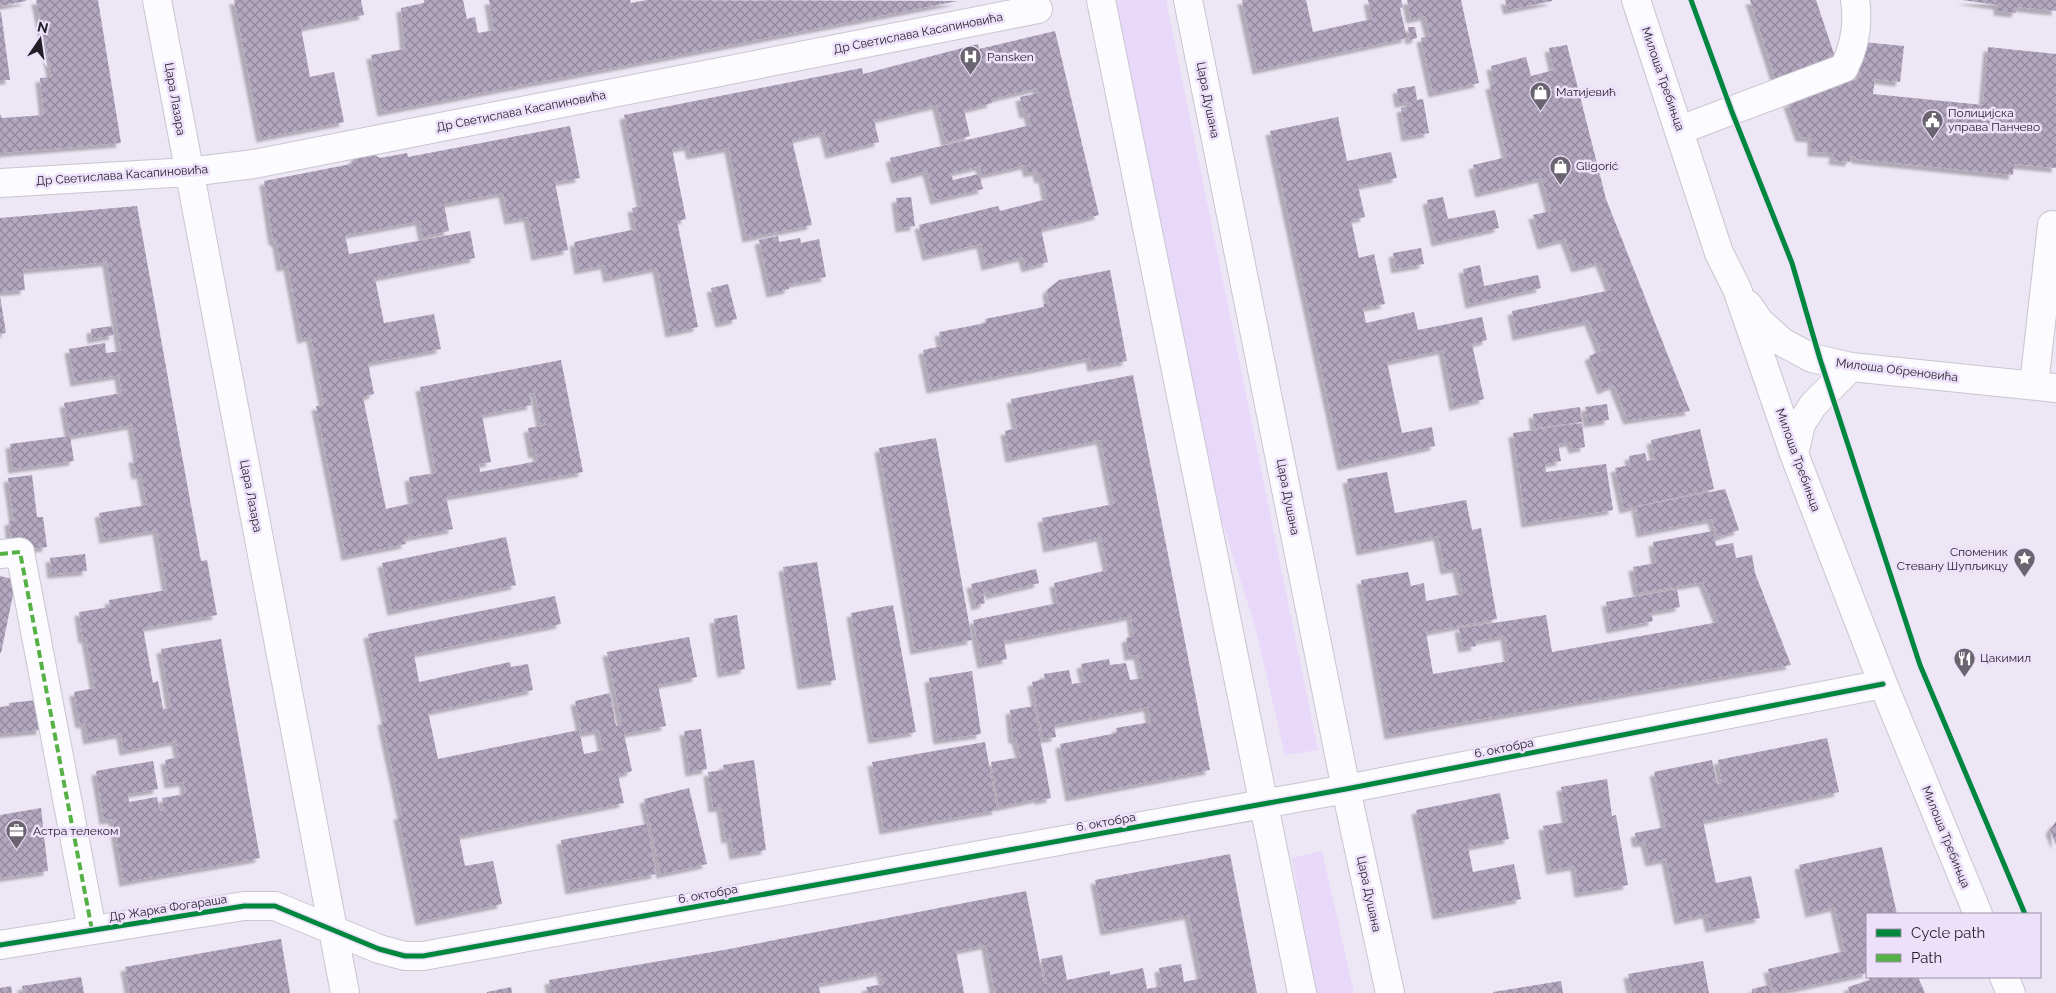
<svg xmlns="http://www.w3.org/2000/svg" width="2056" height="993" viewBox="0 0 2056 993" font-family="Raleway,sans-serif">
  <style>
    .grass { fill: #e8d9fa }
    .building { fill: url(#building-cross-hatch); fill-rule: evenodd; filter: url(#shadow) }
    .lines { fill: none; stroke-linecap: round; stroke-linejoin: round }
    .minor-casing { stroke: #cac5d1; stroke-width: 30 }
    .minor { stroke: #fcfbfe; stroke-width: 28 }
    .quiet { stroke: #55b145; stroke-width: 4; stroke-dasharray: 8 4; stroke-linecap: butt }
    .cycleway-casing { stroke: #ece0fb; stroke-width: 8 }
    .cycleway { stroke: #00873e; stroke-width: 5 }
    .labels { text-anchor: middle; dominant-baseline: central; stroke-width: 5; stroke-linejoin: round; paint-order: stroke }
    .street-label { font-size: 12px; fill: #221e27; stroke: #ece0fb }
    .poi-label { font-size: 12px; fill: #221e27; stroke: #ece0fb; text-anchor: start }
  </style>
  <defs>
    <pattern id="building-cross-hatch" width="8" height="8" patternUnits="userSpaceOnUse" patternTransform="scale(1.25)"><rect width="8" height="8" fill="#b3a8bf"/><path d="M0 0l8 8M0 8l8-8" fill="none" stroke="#91889b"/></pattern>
    <filter id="shadow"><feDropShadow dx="-4.5" dy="4.5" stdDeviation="1" flood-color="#0004"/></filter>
  </defs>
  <rect width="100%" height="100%" fill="#ede6f5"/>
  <path class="grass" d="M 1114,0 L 1166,0 L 1318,750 L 1285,755 L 1255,626 L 1222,521 L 1183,341 Z
    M 1322,851 L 1354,993 L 1316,993 L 1292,858 Z"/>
  <path class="building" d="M 0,0 L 26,0 L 26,1 L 0,6 Z
    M 36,0 L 98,0 L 121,143 L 0,153 L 0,114 L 2,118 L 44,115 L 40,78 L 52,77 Z
    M 234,0 L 361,0 L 364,15 L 301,28 L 310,77 L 334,72 L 344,122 L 261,138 Z
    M 424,0 L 463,0 L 467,19 L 475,17 L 478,33 L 494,30 L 489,0 L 630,0 L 631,3 L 647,0 L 958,1 L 382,112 L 371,55 L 405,49 L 401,8 L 424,3 Z
    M 1242,0 L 1306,0 L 1313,32 L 1372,19 L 1368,0 L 1401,0 L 1403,7 L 1400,8 L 1407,38 L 1257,70 Z
    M 1407,0 L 1461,0 L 1479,83 L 1433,93 L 1421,38 L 1430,36 L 1425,16 L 1411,19 Z
    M 1505,0 L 1552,0 L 1552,1 L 1508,10 Z
    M 1750,0 L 1816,0 L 1837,63 L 1777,83 Z
    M 1962,0 L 2056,0 L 2056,11 L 2017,7 L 2016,13 L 1998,11 L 1998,5 Z
    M 0,12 L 1,12 L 10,80 L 0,80 Z
    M 1408,27 L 1415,27 L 1417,38 L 1410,40 Z
    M 1055,31 L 1099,215 L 1041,229 L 1048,262 L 1026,268 L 1023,257 L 986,266 L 981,244 L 927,256 L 919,225 L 998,206 L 1000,211 L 1047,199 L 1043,178 L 1039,179 L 1037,171 L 1028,173 L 1026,165 L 982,175 L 980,166 L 951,173 L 953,180 L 979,174 L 983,189 L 935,200 L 927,171 L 896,179 L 890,158 L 1031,125 L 1028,113 L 1024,114 L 1020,97 L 1039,93 L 1037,88 L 991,99 L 992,103 L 964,110 L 970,136 L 946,142 L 937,105 L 874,120 L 879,142 L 830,154 L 824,132 L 792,140 L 812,225 L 747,238 L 729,148 L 691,155 L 689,146 L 672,149 L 686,219 L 677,221 L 698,327 L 670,333 L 657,268 L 608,278 L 605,265 L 579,270 L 574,242 L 636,229 L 632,208 L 642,206 L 624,115 L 862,68 L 863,74 L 978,44 L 979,49 Z
    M 1863,42 L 1904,46 L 1900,82 L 1875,79 L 1873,94 L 1983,105 L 1988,47 L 2056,54 L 2056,168 L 2014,164 L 2013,175 L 1856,159 L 1855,156 L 1852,156 L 1849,162 L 1833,160 L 1834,153 L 1812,152 L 1812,138 L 1800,137 L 1788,103 L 1859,78 Z
    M 1567,45 L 1606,199 L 1690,411 L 1628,420 L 1614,385 L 1602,390 L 1589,356 L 1601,351 L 1589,321 L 1517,336 L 1512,311 L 1611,290 L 1600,262 L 1576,268 L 1565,239 L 1542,245 L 1533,215 L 1551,211 L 1542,178 L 1480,193 L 1473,165 L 1507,157 L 1490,85 L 1495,84 L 1491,66 L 1526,57 L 1531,76 L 1554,70 L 1549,48 Z
    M 1415,86 L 1417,100 L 1423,99 L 1429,133 L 1406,137 L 1401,108 L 1411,106 L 1410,102 L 1399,103 L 1397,89 Z
    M 1338,117 L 1347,161 L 1391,152 L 1397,178 L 1358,186 L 1365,217 L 1351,220 L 1359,258 L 1374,254 L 1385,304 L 1363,308 L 1366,323 L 1414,312 L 1418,330 L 1482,317 L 1487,340 L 1472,344 L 1484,399 L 1454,406 L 1443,350 L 1387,362 L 1402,433 L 1432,427 L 1435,446 L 1342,466 L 1270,131 Z
    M 570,126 L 580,178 L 555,182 L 568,250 L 536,256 L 528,217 L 509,220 L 503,193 L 444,204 L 449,231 L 423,237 L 420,221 L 345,235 L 349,254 L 470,231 L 475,258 L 375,278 L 384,323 L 434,314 L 441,349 L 368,363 L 374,394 L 363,397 L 386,509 L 413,503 L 409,477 L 436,473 L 420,387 L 561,360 L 583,472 L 446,497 L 453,529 L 405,538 L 406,544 L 346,556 L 316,406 L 324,405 L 311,337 L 302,339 L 288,266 L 281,267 L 277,243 L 273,240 L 264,181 L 351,164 L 357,155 L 371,153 L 380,158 L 407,153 L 408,157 ZM 535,393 L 541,424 L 546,423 L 546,425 L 528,428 L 533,454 L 537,453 L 538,461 L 480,472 L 479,464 L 491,462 L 482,415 L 532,405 L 529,394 Z
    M 911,197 L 915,226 L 900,228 L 896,198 Z
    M 1443,197 L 1448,219 L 1495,210 L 1499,228 L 1436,242 L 1427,200 Z
    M 137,206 L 201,561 L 207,560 L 217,615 L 143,628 L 153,683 L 158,681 L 163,709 L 171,708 L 161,649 L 221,639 L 260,858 L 124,882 L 113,819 L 104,820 L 96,771 L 153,761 L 158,789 L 128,794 L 129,802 L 157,797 L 160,811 L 164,810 L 162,798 L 185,794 L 184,782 L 169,784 L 165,760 L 179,757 L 176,741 L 124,751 L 121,734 L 88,740 L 85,723 L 80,724 L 74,692 L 95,688 L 86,638 L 83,639 L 79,612 L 110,607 L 109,600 L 167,590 L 157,530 L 104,539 L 99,513 L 147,505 L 141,474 L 136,475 L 133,458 L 138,458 L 132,425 L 70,436 L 64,403 L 122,393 L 119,375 L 75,382 L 69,349 L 105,343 L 106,353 L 121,351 L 107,262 L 23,270 L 25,290 L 0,292 L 0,218 Z
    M 778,236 L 779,242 L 800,238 L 801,243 L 819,239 L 826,277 L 789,284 L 789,289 L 771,293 L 759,240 Z
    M 1421,248 L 1424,264 L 1396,269 L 1393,253 Z
    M 1480,265 L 1484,286 L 1538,275 L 1541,288 L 1470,304 L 1463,269 Z
    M 1110,270 L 1127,361 L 1092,367 L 1090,358 L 931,389 L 923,350 L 942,346 L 939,332 L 986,323 L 985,319 L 1044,307 L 1044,304 L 1049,303 L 1047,290 L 1059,280 Z
    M 728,284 L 737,319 L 720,323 L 711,288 Z
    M 0,296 L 6,333 L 0,334 Z
    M 112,326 L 114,335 L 92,339 L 91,329 Z
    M 1133,375 L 1210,770 L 1070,797 L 1060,744 L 1117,733 L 1116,728 L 1151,722 L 1148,707 L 1054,725 L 1056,737 L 1043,739 L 1032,682 L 1045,679 L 1044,674 L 1069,670 L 1072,684 L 1085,682 L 1081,664 L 1109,659 L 1110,665 L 1126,663 L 1130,680 L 1143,678 L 1138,655 L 1129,656 L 1126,638 L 1134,636 L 1131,616 L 1004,641 L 1007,659 L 982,664 L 973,620 L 1058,603 L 1054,583 L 1108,570 L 1101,537 L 1048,548 L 1042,518 L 1114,504 L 1101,440 L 1010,458 L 1005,431 L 1017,428 L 1011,399 Z
    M 1607,404 L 1609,420 L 1588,423 L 1585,407 Z
    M 1580,407 L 1582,422 L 1535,428 L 1533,414 Z
    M 1582,423 L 1585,447 L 1573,449 L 1571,442 L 1558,444 L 1561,461 L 1545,464 L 1546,472 L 1606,464 L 1613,510 L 1526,523 L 1513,433 Z
    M 1700,429 L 1714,489 L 1624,509 L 1615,468 L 1630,465 L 1629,456 L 1645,453 L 1647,461 L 1655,459 L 1651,440 Z
    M 70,436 L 74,461 L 13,469 L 10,444 Z
    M 936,438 L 972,640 L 915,650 L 879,448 Z
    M 1387,472 L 1395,513 L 1466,500 L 1472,530 L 1481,528 L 1497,619 L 1426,632 L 1433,674 L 1509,661 L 1505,636 L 1475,641 L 1476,646 L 1463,648 L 1459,628 L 1546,615 L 1552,652 L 1719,622 L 1703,582 L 1638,593 L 1633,567 L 1656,563 L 1653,542 L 1713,531 L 1716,546 L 1733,543 L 1736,558 L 1752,555 L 1755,573 L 1791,665 L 1389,735 L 1361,580 L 1408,572 L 1411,586 L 1424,583 L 1426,601 L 1463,594 L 1457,568 L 1445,570 L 1438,536 L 1361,551 L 1347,479 Z
    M 32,475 L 37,517 L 43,517 L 47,547 L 30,549 L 12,547 L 9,521 L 14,520 L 8,478 Z
    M 1725,489 L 1739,530 L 1718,537 L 1712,519 L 1641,533 L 1636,507 Z
    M 506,537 L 516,585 L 392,611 L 382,563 Z
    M 85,554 L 87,571 L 52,574 L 50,558 Z
    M 817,562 L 836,680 L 802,685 L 783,567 Z
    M 1036,569 L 1039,583 L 990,595 L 990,591 L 983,593 L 985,603 L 976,606 L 971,584 Z
    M 0,576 L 16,580 L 1,653 L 0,653 Z
    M 1677,589 L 1680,607 L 1651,612 L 1653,621 L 1611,629 L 1606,602 Z
    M 555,596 L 561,624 L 414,654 L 419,682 L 510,662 L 511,667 L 528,664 L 533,690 L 428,712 L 438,759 L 579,730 L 584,754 L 603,750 L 599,730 L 582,733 L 575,701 L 610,693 L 616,726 L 622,724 L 607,652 L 689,637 L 697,677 L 658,685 L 666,726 L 624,734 L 632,771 L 618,775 L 624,803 L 459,836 L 465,866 L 493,861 L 502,904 L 420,921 L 398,815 L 402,815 L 382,721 L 386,720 L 368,634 Z
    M 893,605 L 916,732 L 873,739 L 851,613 Z
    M 737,615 L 745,669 L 722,673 L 714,619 Z
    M 972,671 L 981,734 L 938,740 L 929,678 Z
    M 37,700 L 41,730 L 0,734 L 0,707 L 9,706 L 9,703 Z
    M 1034,706 L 1051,798 L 1039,800 L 1039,798 L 999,807 L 991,762 L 1021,757 L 1016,739 L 1013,739 L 1010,710 Z
    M 701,729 L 707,769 L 690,772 L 684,731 Z
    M 1827,738 L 1839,792 L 1703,821 L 1716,883 L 1751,876 L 1760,918 L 1710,928 L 1707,914 L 1679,920 L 1666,859 L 1650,862 L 1645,842 L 1637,843 L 1635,833 L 1666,827 L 1654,772 L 1712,760 L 1717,784 L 1722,783 L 1718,760 Z
    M 985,742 L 997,810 L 884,830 L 872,762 Z
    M 754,760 L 766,850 L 734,855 L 731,838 L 726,839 L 721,807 L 713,808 L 708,772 L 724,770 L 723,765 Z
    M 1607,779 L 1612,816 L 1616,815 L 1628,885 L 1579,893 L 1575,866 L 1551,870 L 1543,826 L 1567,822 L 1561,787 Z
    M 689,788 L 707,864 L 661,874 L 644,799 Z
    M 1500,793 L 1509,839 L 1468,847 L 1473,872 L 1514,864 L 1521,899 L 1437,915 L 1416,810 Z
    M 41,808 L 48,871 L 0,878 L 0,815 Z
    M 2056,821 L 2056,845 L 2050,830 Z
    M 647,824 L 656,874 L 570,890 L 561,840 Z
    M 1882,847 L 1897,914 L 1867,914 L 1867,973 L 1774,993 L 1768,969 L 1845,951 L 1835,907 L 1810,913 L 1799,865 Z
    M 1230,854 L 1257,993 L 995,993 L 986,945 L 956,951 L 964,993 L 868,993 L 866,987 L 884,984 L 881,972 L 818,984 L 820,993 L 551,993 L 549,980 L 724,950 L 1026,891 L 1044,984 L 1047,984 L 1041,959 L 1062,955 L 1067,980 L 1110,971 L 1110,975 L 1143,968 L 1147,989 L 1162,986 L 1159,968 L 1181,964 L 1184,982 L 1202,978 L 1189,915 L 1105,931 L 1095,880 Z
    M 281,939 L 290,993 L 130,993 L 125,967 Z
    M 1703,961 L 1709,993 L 1632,993 L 1628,974 Z
    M 81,977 L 84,993 L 23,993 L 22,986 Z
    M 1868,977 L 1918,977 L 1925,993 L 1850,993 L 1848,987 L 1870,980 Z
    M 1561,981 L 1563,993 L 1493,993 L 1493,992 Z
    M 1769,985 L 1771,993 L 1752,993 L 1752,989 Z
    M 11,986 L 12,993 L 0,993 L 0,988 Z
    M 511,987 L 512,993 L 487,993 L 487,992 Z"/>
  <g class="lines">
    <defs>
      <path id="minor" d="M 157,0 L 345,993
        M 1101,0 L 1302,993
        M 1188,0 L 1346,789 L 1390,993
        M 1636,0 L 1719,253 L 1737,289 L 1794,454 L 1883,684 L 1978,914
        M 1680,130 L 1844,68 C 1855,46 1859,25 1855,0
        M 0,183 L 189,172 L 254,164 L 1038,9
        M 1748,305 L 1759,321 L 1782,342 L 1812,358 L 1851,367 L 2056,388
        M 2034,385 L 2052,225
        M 1794,454 L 1801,424 L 1813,405 L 1851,367
        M 0,554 L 20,552 L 92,930
        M 0,945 L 244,906 L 275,906 L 379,949 L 405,956 L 423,956 L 1346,789 L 1883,684
        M 2004,977 L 2011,993"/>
    </defs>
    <use href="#minor" class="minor-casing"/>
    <use href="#minor" class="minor"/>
    <path class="quiet" d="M 0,554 L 20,552 L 92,930"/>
    <defs>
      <path id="cycleway" d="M 1691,0 L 1732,112 L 1792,263 L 1820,359 L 1920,665 L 2025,914
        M 0,945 L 244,906 L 275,906 L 379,949 L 405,956 L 423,956 L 1346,789 L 1883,684"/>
    </defs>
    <use href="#cycleway" class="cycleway-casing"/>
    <use href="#cycleway" class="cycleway"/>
  </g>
  <defs>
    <symbol id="hospital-pin" viewBox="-11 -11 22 30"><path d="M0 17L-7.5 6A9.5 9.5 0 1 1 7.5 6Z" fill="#69646f" stroke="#ece0fb"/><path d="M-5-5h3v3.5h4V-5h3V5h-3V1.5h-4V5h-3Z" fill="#fff"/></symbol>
    <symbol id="shop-pin" viewBox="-11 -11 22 30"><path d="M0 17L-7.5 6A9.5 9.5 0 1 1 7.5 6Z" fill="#69646f" stroke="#ece0fb"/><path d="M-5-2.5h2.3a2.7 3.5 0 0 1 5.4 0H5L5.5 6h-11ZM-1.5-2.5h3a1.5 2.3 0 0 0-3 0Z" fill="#fff"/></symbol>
    <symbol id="civic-pin" viewBox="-11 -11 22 30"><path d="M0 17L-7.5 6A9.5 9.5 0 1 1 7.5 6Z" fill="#69646f" stroke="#ece0fb"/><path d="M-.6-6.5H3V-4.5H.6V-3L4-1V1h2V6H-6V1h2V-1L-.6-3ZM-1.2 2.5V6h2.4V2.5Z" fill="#fff"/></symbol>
    <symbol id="sight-pin" viewBox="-11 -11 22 30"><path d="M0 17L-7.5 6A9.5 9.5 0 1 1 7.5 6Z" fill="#69646f" stroke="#ece0fb"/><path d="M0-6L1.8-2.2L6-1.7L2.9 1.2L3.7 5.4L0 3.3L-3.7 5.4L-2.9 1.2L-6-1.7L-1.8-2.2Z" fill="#fff"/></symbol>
    <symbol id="restaurant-pin" viewBox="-11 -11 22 30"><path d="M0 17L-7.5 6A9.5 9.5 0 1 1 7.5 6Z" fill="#69646f" stroke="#ece0fb"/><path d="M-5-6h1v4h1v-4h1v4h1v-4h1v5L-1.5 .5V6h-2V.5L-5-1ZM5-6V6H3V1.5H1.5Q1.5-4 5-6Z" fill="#fff"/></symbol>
    <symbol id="office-pin" viewBox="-11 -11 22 30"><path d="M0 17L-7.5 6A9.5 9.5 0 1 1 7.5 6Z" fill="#69646f" stroke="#ece0fb"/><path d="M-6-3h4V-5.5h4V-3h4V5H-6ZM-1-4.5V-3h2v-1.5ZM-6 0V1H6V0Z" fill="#fff"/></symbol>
  </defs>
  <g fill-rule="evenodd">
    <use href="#hospital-pin" x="958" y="44" width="25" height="34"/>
    <use href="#shop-pin" x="1528" y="80" width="25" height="34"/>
    <use href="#civic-pin" x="1920" y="108" width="25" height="34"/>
    <use href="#shop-pin" x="1548" y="154" width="25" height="34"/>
    <use href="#sight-pin" x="2012" y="546" width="25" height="34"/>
    <use href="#restaurant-pin" x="1952" y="646" width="25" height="34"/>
    <use href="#office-pin" x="4" y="818" width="25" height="34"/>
  </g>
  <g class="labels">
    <g class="street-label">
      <text transform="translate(918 33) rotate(-11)">Др Светислава Касапиновића</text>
      <text transform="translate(1663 79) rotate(71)">Милоша Требињца</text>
      <text transform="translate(175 99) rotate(80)">Цара Лазара</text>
      <text transform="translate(1208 100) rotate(79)">Цара Душана</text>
      <text transform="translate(521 111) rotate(-11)">Др Светислава Касапиновића</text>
      <text transform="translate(122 175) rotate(-4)">Др Светислава Касапиновића</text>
      <text transform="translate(1897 370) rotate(7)">Милоша Обреновића</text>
      <text transform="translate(1798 460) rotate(70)">Милоша Требињца</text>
      <text transform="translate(251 496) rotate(79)">Цара Лазара</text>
      <text transform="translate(1288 497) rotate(79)">Цара Душана</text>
      <text transform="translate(1504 748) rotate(-11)">6. октобра</text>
      <text transform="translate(1106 822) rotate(-10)">6. октобра</text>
      <text transform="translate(1946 837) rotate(68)">Милоша Требињца</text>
      <text transform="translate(708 894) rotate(-10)">6. октобра</text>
      <text transform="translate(1369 894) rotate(78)">Цара Душана</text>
      <text transform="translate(168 908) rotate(-9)">Др Жарка Фогараша</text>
    </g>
    <g class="poi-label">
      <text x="987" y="57">Pansken</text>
      <text x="1556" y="92">Матијевић</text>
      <text x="1948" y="113">Полицијска<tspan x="1948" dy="14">управа Панчево</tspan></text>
      <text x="1576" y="166">Gligorić</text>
      <text x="2008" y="552" text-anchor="end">Споменик<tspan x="2008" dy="14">Стевану Шупљикцу</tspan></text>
      <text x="1980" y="658">Цакимил</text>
      <text x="33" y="831">Астра телеком</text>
    </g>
  </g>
  <rect x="1866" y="913" width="175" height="65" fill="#ece0fb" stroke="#9b92a6"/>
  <rect x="1876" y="929" width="25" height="8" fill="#00873e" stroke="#9b92a6"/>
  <text x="1911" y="938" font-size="15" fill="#221e27">Cycle path</text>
  <rect x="1876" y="954" width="25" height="8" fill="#55b145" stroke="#9b92a6"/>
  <text x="1911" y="963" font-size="15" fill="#221e27">Path</text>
  <g transform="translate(40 40) rotate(13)" stroke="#ece0fb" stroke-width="4" paint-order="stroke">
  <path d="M0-4L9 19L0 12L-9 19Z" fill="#221e27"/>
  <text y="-8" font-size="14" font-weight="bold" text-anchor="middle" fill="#221e27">N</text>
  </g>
</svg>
